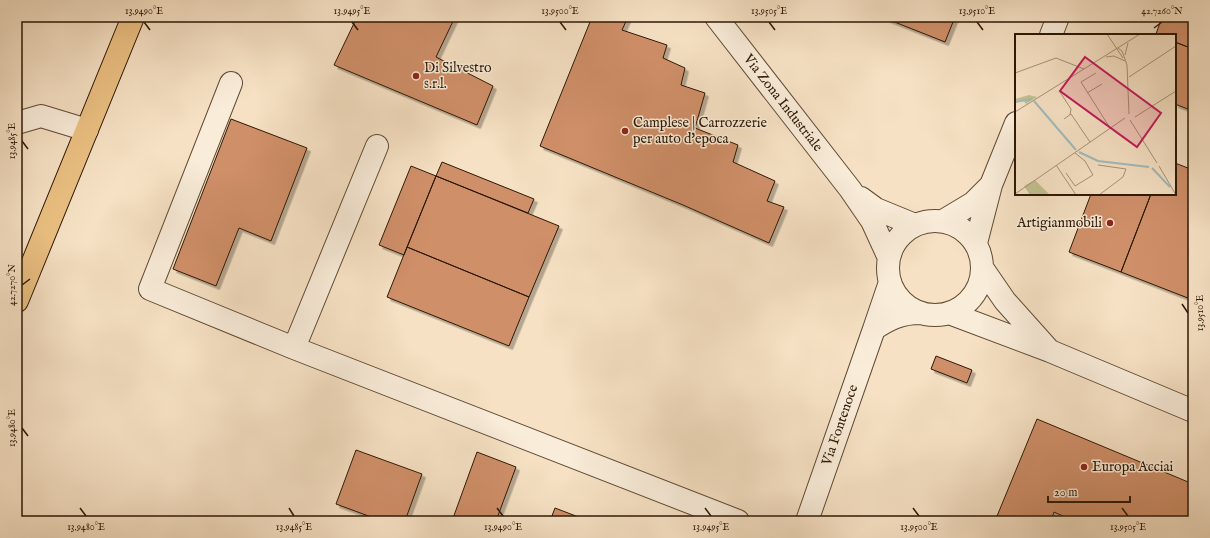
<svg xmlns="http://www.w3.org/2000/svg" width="1210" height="538" viewBox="0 0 1210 538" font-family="'IM FELL English',serif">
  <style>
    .building { fill: #cf8f69; stroke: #2d1804; filter: url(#shadow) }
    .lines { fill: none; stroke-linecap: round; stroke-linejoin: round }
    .minor-casing { stroke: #5f4a34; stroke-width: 24 }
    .major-casing { stroke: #2d1804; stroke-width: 24 }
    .minor { stroke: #f9ecd9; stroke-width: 22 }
    .major { stroke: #ebc082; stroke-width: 22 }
    .ticks { fill: none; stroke: #2d1804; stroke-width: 1.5 }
    .poi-dot { fill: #8f2418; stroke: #f9ecd9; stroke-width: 1.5 }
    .labels { text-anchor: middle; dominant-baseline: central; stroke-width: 3; stroke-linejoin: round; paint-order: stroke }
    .poi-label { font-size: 14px; fill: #2d1804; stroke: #f9ecd9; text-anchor: start }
    .street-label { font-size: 14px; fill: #2d1804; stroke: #f9ecd9 }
    .inset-river { fill: none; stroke: #a0bbbd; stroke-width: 2 }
    .inset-road { fill: none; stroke: #a69177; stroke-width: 1 }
    .view { fill: #c2185b; fill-opacity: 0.15; stroke: #c2185b; stroke-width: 2 }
    .inset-edge { fill: none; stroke: #2d1804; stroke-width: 2 }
    .neatline { fill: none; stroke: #2d1804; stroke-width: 1.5 }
    .ticks-label { font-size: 10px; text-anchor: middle; fill: #2d1804 }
  </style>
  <defs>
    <filter id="shadow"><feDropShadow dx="3.5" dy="3.5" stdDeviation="0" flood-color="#0004"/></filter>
  </defs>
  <rect width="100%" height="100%" fill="#f6e1c4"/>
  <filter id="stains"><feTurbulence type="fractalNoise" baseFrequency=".005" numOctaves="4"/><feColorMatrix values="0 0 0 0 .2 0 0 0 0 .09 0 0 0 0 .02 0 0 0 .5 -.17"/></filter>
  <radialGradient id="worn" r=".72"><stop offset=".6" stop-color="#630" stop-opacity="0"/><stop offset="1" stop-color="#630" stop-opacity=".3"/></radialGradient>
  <path class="building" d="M 357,17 L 455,17 L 436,57 L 493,86 L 477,125 L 334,65 Z
    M 592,17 L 628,17 L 622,30 L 667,45 L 663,58 L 685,68 L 681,85 L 705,93 L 695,128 L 738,145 L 733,162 L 775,181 L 767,201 L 784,207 L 769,243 L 683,205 L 540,146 Z
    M 888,17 L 955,17 L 945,42 L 887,19 Z
    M 1162,17 L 1193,17 L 1193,49 L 1175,42 L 1175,35 L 1156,34 Z
    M 1175,42 L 1193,49 L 1193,111 L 1175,104 Z
    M 231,119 L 307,148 L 271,241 L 239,228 L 216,286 L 173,269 Z
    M 442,162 L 534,199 L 528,213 L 436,176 Z
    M 1175,163 L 1193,170 L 1193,300 L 1121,272 L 1151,194 L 1175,194 Z
    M 411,166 L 436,176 L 404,255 L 379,245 Z
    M 436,176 L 559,226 L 529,297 L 407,247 Z
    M 1091,194 L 1151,194 L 1121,272 L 1069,252 Z
    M 407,247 L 529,297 L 509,346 L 387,297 Z
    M 936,356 L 972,370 L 967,383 L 931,369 Z
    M 1037,419 L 1193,484 L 1193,521 L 1074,521 L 1054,512 L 1051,521 L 995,521 Z
    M 356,450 L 422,474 L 405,521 L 382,521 L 336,504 Z
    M 477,452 L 516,467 L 496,521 L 452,521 Z
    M 555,508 L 589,521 L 550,521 Z"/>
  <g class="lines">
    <defs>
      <path id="minor" d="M 716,17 L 850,189 L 872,221 L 889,258
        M 1051,35 L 1058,17
        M 231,83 L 150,289 L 294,348 L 738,521
        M 17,123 L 41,116 L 87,130
        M 861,198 L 876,209 L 915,225
        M 943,221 L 973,203 L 991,185
        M888 268a47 47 0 1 1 94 0a47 47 0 1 1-94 0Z
        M 976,243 L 991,185 L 1016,123
        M 983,269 L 1005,301 L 1048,349
        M 890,282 L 874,329 C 889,319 901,313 920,313
        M 949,313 L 1050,351 L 1193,411
        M 294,348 L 377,146
        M 807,521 L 874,329"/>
      <path id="major" d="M 17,301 L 133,17"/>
    </defs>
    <use href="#minor" class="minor-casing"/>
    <use href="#major" class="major-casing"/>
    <use href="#minor" class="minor"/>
    <use href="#major" class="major"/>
  </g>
  <path class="ticks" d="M 144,22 L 150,30M 352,22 L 358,30M 560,22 L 566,30M 769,22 L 775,30M 977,22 L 983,30M 1154,28 L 1162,22M 22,141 L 28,149M 22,285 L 30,279M 1182,304 L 1188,313M 22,428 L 28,436M 80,508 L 86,516M 289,508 L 294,516M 497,508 L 503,516M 705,508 L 711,516M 913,508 L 919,516M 1122,508 L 1128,516"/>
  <g class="poi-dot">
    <circle cx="416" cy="76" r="4"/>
    <circle cx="625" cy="131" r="4"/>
    <circle cx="1110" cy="223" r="4"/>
    <circle cx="1084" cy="467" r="4"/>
  </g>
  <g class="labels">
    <g class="poi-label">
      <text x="424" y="68">Di Silvestro<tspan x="424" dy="16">s.r.l.</tspan></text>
      <text x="633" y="123">Camplese | Carrozzerie<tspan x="633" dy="16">per auto d'epoca</tspan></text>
      <text x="1102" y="223" text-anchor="end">Artigianmobili</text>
      <text x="1092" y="467">Europa Acciai</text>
    </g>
    <g class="street-label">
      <text transform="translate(783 103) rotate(52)">Via Zona Industriale</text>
      <text transform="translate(840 425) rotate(-71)">Via Fontenoce</text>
    </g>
  </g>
  <g transform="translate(1015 34)">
    <rect width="161" height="161" fill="#f6e1c4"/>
    <path d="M 14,61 L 22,63 L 11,70 L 9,67 L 0,69 L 0,65 ZM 20,146 L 35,161 L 15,161 L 9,152 Z" fill="#c2c190"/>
    <path class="inset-river" d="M 19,67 L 61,116M 0,68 L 17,65M 64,118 L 83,127 L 134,133M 137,134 L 155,153"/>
    <path class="inset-road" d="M 92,0 L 108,24M 103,14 L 107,17 L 112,31 L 114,80M 110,21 L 113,9M 91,23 L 99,22 L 110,27M 0,39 L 41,24 L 69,35M 81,39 L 66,48 L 95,94M 114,43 L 161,12M 45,58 L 56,75 L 55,81M 72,59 L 87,50M 0,78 L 125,0M 120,83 L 161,57M 49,85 L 56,80 L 75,108M 115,86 L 142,129M 41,131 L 61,161M 83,131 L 111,135 L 108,143 L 84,161M 144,132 L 161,161M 51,139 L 60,152 L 78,141 L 70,127 L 60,119M 0,160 L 110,84"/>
    <path class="view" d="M 70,23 L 146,79 L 122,113 L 45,57 Z"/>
    <rect width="161" height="161" class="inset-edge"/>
  </g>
  <rect width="1210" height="538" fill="none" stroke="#f6e1c4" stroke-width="44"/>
  <path d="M1048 496v6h82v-6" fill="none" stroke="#2d1804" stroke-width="2"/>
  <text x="1054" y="496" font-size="12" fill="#2d1804" stroke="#f9ecd9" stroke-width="3" paint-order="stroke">20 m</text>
  <rect x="22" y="22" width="1166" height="494" class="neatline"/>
  <g class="ticks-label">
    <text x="144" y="14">13.9490°E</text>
    <text x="352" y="14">13.9495°E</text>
    <text x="560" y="14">13.9500°E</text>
    <text x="769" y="14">13.9505°E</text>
    <text x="977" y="14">13.9510°E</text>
    <text x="1162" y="14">42.7260°N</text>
    <text transform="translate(11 141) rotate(-90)" y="4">13.9485°E</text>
    <text transform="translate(11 285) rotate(-90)" y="4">42.7270°N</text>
    <text transform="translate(1199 313) rotate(-90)" y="4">13.9510°E</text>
    <text transform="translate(11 428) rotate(-90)" y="4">13.9480°E</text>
    <text x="86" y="530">13.9480°E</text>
    <text x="294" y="530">13.9485°E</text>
    <text x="503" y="530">13.9490°E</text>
    <text x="711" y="530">13.9495°E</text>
    <text x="919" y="530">13.9500°E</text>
    <text x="1128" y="530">13.9505°E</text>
  </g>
  <rect width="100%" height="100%" filter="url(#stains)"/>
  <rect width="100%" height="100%" fill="url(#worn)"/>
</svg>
